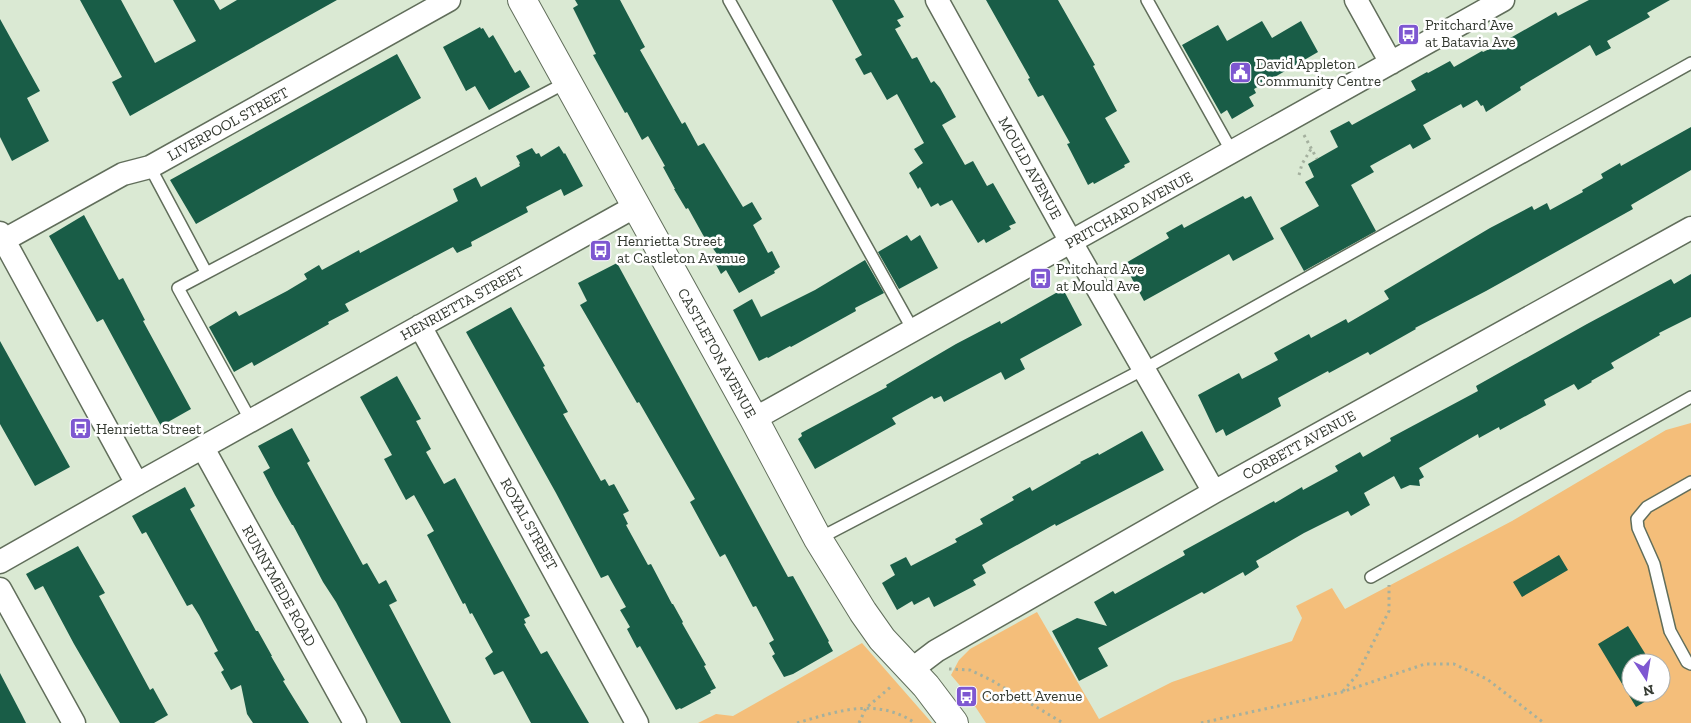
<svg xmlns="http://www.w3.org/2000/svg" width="1691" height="723" viewBox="0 0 1691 723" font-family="'Zilla Slab',serif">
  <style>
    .green { fill: #f4be7a; fill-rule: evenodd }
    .building { fill: #195d47 }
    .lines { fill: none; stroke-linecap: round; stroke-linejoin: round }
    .lane-casing { stroke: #616e5b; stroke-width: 14 }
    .street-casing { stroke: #616e5b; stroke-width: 25 }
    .secondary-casing { stroke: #616e5b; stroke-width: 30 }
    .path { stroke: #a4b09e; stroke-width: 3; stroke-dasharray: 2.5 4; stroke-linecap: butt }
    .lane { stroke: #fff; stroke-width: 11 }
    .street { stroke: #fff; stroke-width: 22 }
    .secondary { stroke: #fff; stroke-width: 28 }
    .labels { text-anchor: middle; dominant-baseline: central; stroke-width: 5; stroke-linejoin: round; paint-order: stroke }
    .poi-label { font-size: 15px; fill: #343a31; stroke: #fff; text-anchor: start }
    .street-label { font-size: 15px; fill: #343a31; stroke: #fff }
  </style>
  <rect width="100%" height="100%" fill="#dae9d3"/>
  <path class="green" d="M 1691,423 L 1691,723 L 986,723 L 967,694 L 951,675 L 959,660 L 970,649 L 1037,612 L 1099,719 L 1172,682 L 1292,641 L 1302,618 L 1296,606 L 1332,588 L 1345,609 L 1512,521 L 1666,430 ZM 1631,663 L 1661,663 L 1661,693 L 1631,693 Z
    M 862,643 L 932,723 L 698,723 L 716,714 L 733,716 Z"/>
  <path class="building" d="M 80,0 L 121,0 L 155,63 L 196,41 L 173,0 L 214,0 L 220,10 L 237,0 L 337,0 L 130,116 L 112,82 L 122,77 Z
    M 575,0 L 620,0 L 645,47 L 640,50 L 682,124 L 685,122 L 698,146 L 704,143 L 743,207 L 752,202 L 762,219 L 753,225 L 768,253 L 772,251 L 780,267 L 774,271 L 775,273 L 739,293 L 726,270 L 721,274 L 712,257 L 717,254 L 703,235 L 688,208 L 686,209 L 674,189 L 675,189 L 663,167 L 665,166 L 648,136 L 642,140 L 627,112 L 625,113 L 593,55 L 596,54 L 573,8 L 578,5 Z
    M 832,0 L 894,0 L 904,17 L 897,20 L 901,26 L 895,29 L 912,59 L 917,57 L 931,83 L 934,81 L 940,88 L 956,117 L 942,125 L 965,165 L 973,161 L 987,186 L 993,183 L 1016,223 L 1009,226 L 1011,229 L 986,243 L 984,239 L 978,243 L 952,200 L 940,206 L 938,203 L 931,207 L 920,187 L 918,189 L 909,173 L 923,163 L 914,149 L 924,143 L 897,94 L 887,100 L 871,72 L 864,75 L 855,59 L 862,55 Z
    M 986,0 L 1058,0 L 1095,65 L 1093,66 L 1117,111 L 1105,118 L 1130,162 L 1124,165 L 1125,167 L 1094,184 L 1093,182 L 1088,185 L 1067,144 L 1070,143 L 1043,95 L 1038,97 L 1028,79 L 1030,78 Z
    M 1589,0 L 1670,0 L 1647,13 L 1650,17 L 1607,41 L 1611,48 L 1596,56 L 1590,45 L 1520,87 L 1521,90 L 1486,112 L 1483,105 L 1481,106 L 1477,100 L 1463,108 L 1461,104 L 1423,125 L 1431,139 L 1413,149 L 1410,144 L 1370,166 L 1374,172 L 1351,185 L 1376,231 L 1304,271 L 1280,228 L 1319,206 L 1305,182 L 1314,177 L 1308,164 L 1338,147 L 1330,131 L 1349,121 L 1352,125 L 1416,90 L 1411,81 L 1427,72 L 1428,73 L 1450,61 L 1454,67 L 1482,51 L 1483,52 L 1498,45 L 1556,12 L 1558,16 Z
    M 0,19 L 40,91 L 27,98 L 49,141 L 12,161 L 0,137 Z
    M 1262,21 L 1272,38 L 1301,21 L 1318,52 L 1254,89 L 1256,93 L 1249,97 L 1254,106 L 1232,119 L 1227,110 L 1221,114 L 1182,45 L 1218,25 L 1227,41 Z
    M 480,27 L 481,29 L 483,28 L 489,38 L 493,35 L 515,73 L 520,70 L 530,87 L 489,110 L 475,86 L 466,91 L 443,47 Z
    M 397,54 L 421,98 L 196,224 L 170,180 Z
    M 1691,127 L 1691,170 L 1631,205 L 1633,209 L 1486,291 L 1415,328 L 1416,329 L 1370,355 L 1368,352 L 1329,373 L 1328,371 L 1278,398 L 1281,406 L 1226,436 L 1223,429 L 1216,433 L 1198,395 L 1239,373 L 1242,379 L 1278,360 L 1274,353 L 1309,334 L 1311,338 L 1346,319 L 1348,323 L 1389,299 L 1384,291 L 1490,228 L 1532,206 L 1534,210 L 1547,203 L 1550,210 L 1583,192 L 1582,190 L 1603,178 L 1601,174 L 1620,163 L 1621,166 Z
    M 559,146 L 564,154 L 565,153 L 583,186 L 564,196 L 561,189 L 526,207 L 528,212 L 471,242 L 472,246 L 457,253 L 453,247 L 345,304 L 349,311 L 328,322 L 329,324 L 254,366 L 252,362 L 234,372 L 209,327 L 236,311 L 239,316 L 287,291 L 307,279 L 304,274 L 319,265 L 322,270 L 359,250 L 360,253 L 458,201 L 453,189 L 476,177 L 481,187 L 520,166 L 519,164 L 520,163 L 516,156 L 532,148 L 536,154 L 539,153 L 541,157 Z
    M 1243,196 L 1245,199 L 1251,196 L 1274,239 L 1233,261 L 1229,254 L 1144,301 L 1124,264 L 1169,238 L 1166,233 L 1182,224 L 1184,228 Z
    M 84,215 L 119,280 L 123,278 L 145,320 L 143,321 L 191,409 L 161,426 L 103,319 L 97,322 L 49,236 Z
    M 907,235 L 911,241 L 920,235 L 938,268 L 899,289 L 878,252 Z
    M 865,260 L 884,293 L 855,308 L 856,311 L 791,347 L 790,346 L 768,358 L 767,357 L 759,361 L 733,310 L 752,299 L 761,317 L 815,290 Z
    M 617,263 L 788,577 L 793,576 L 829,641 L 828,642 L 833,651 L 793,674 L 784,677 L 772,656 L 775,654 L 769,643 L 774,640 L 756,606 L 753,607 L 725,554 L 720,557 L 690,502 L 695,499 L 639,402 L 637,403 L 580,305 L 587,301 L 578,283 Z
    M 1691,274 L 1691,317 L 1659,333 L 1660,335 L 1611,363 L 1614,368 L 1591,381 L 1592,382 L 1578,390 L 1574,384 L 1544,400 L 1546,405 L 1500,430 L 1499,427 L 1479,438 L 1478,434 L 1419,468 L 1424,477 L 1419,480 L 1420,486 L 1410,485 L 1401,489 L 1394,476 L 1364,493 L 1370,505 L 1351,516 L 1348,511 L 1304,533 L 1256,561 L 1259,567 L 1245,576 L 1243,572 L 1204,594 L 1202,592 L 1098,648 L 1108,666 L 1079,681 L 1052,631 L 1077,618 L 1107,626 L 1094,602 L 1113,591 L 1115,594 L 1167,565 L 1185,555 L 1183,551 L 1274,501 L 1275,503 L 1302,487 L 1303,490 L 1338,471 L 1335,466 L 1360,452 L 1363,457 L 1391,441 L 1390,438 L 1478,391 L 1476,386 L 1587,324 L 1671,279 L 1674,284 Z
    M 1063,289 L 1082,325 L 1020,359 L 1025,369 L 1005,380 L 1001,372 L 944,402 L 941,396 L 934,399 L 932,396 L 892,418 L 896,424 L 815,469 L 798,439 L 802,436 L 801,433 L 887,387 L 886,385 L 956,344 L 1000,321 L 1001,324 Z
    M 511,307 L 545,366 L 543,367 L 568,412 L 563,414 L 601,481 L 605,479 L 609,486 L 614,484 L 629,511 L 623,514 L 628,524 L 626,525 L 648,565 L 651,564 L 672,604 L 673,604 L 683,622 L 682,623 L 706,665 L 704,666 L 716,688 L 710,691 L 711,693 L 681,709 L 680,708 L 676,710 L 640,646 L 637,648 L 627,629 L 630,627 L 620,610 L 626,607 L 608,575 L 601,578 L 556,493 L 466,332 Z
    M 0,341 L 70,467 L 35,486 L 0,424 Z
    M 397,376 L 421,419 L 416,421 L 431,449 L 426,452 L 444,484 L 455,478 L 530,616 L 524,619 L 526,623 L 524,624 L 541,654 L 547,651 L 589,723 L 531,723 L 503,671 L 494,675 L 485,658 L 493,652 L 472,613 L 470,614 L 465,603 L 463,604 L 427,535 L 434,531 L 414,495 L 406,500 L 384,459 L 392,455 L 360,397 Z
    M 292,428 L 310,461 L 307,463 L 363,565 L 367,563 L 379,584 L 386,580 L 397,601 L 389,605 L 451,723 L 401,723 L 336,602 L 323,582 L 293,525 L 292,525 L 275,495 L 263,472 L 270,468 L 258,446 Z
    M 1142,431 L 1164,470 L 1056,526 L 1055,524 L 992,559 L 982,565 L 986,573 L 973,580 L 976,585 L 934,607 L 929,597 L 914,605 L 912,601 L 897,610 L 882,583 L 895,575 L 890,565 L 906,557 L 911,566 L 957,542 L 955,539 L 983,524 L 980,519 L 1014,500 L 1012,497 L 1030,487 L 1032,491 L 1081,463 L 1080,462 L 1098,453 L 1099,455 Z
    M 185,487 L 195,506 L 190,509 L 256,631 L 258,631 L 272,656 L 271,656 L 285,680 L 283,681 L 309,723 L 253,723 L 247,714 L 241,685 L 231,690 L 221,672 L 224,670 L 214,653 L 218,651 L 199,615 L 192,604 L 187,606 L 146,532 L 142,534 L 132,516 Z
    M 78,546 L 105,593 L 99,596 L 123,640 L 150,690 L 153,688 L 168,715 L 154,723 L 120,723 L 74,644 L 43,586 L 35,590 L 26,574 Z
    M 1559,555 L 1568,570 L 1522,597 L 1513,582 Z
    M 1628,626 L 1651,663 L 1631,663 L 1631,693 L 1660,693 L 1636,707 L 1598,644 Z
    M 0,673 L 22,715 L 26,723 L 0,723 Z"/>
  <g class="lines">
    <defs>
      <path id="lane" d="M 729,0 L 913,330
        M 1147,0 L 1232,152
        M 150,167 L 206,272
        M 251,421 L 178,288 L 567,82
        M 1691,482 L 1647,507 L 1637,519 L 1638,528 L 1654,564 L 1670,631 L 1687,662 L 1691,664
        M 818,539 L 1144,369 L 1691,63
        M 1371,577 L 1691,397"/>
      <path id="street" d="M 937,0 L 1071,242 L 1214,492
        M 1356,0 L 1391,63
        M 0,233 L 137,484
        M 4,240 L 123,174 L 150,167 L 449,0
        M 420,326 L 637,723
        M 754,419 L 1503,0
        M 203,448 L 355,723
        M 0,562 L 137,484 L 636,206
        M 0,589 L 74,723
        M 911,670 L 936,651 L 1214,492 L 1691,228"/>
      <path id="secondary" d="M 522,0 L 754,419 L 818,539 L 863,612 L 882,639 L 926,686 L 954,723"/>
    </defs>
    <use href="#lane" class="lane-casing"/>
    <use href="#street" class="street-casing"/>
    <use href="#secondary" class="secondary-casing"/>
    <path class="path" d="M 1304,135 L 1317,159
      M 1299,175 L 1302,164 L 1311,149
      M 949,669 L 970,670 L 991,680 L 1063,723
      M 1343,691 L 1357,675 L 1389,611 L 1389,585
      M 797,723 C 838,711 877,697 915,723
      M 859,723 L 866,708 L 893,685
      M 1201,723 L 1342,692 L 1425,664 L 1454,664 L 1487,679 L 1544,723"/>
    <use href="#lane" class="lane"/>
    <use href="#street" class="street"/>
    <use href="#secondary" class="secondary"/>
  </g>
  <defs>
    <symbol id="bus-square" viewBox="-11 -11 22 22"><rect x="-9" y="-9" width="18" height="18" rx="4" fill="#7e57d1" stroke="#fff"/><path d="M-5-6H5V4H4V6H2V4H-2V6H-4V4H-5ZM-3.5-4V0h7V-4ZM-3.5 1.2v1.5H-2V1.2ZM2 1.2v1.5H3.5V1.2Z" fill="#fff"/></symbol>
    <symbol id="civic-square" viewBox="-11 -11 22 22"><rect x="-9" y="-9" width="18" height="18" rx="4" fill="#7e57d1" stroke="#fff"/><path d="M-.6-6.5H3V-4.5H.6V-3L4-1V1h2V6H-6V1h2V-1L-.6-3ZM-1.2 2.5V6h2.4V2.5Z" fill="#fff"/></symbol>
  </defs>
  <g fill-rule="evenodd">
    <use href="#bus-square" x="1396" y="22" width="25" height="25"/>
    <use href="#civic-square" x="1228" y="60" width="25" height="25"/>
    <use href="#bus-square" x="588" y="238" width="25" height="25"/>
    <use href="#bus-square" x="1028" y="266" width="25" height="25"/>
    <use href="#bus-square" x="68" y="416" width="25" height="25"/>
    <use href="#bus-square" x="954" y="684" width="25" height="25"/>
  </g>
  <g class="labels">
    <g class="poi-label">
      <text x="1425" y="25">Pritchard Ave<tspan x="1425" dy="17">at Batavia Ave</tspan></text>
      <text x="1256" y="64">David Appleton<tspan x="1256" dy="17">Community Centre</tspan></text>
      <text x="617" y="241">Henrietta Street<tspan x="617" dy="17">at Castleton Avenue</tspan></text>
      <text x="1056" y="269">Pritchard Ave<tspan x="1056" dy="17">at Mould Ave</tspan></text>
      <text x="96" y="429">Henrietta Street</text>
      <text x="982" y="696">Corbett Avenue</text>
    </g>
    <g class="street-label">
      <text transform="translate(228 124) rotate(-29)">LIVERPOOL STREET</text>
      <text transform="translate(1030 168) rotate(61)">MOULD AVENUE</text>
      <text transform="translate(1129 210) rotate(-29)">PRITCHARD AVENUE</text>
      <text transform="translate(462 303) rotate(-29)">HENRIETTA STREET</text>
      <text transform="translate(717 353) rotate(61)">CASTLETON AVENUE</text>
      <text transform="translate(1299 445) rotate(-29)">CORBETT AVENUE</text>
      <text transform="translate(529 524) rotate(61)">ROYAL STREET</text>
      <text transform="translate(279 586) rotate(61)">RUNNYMEDE ROAD</text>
    </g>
  </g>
  <g transform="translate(1646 678) rotate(168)"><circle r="24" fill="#ffffff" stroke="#aeb0ad"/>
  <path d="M0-4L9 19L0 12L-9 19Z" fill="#7e57d1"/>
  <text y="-8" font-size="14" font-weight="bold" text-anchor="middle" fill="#343a31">N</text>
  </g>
</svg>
